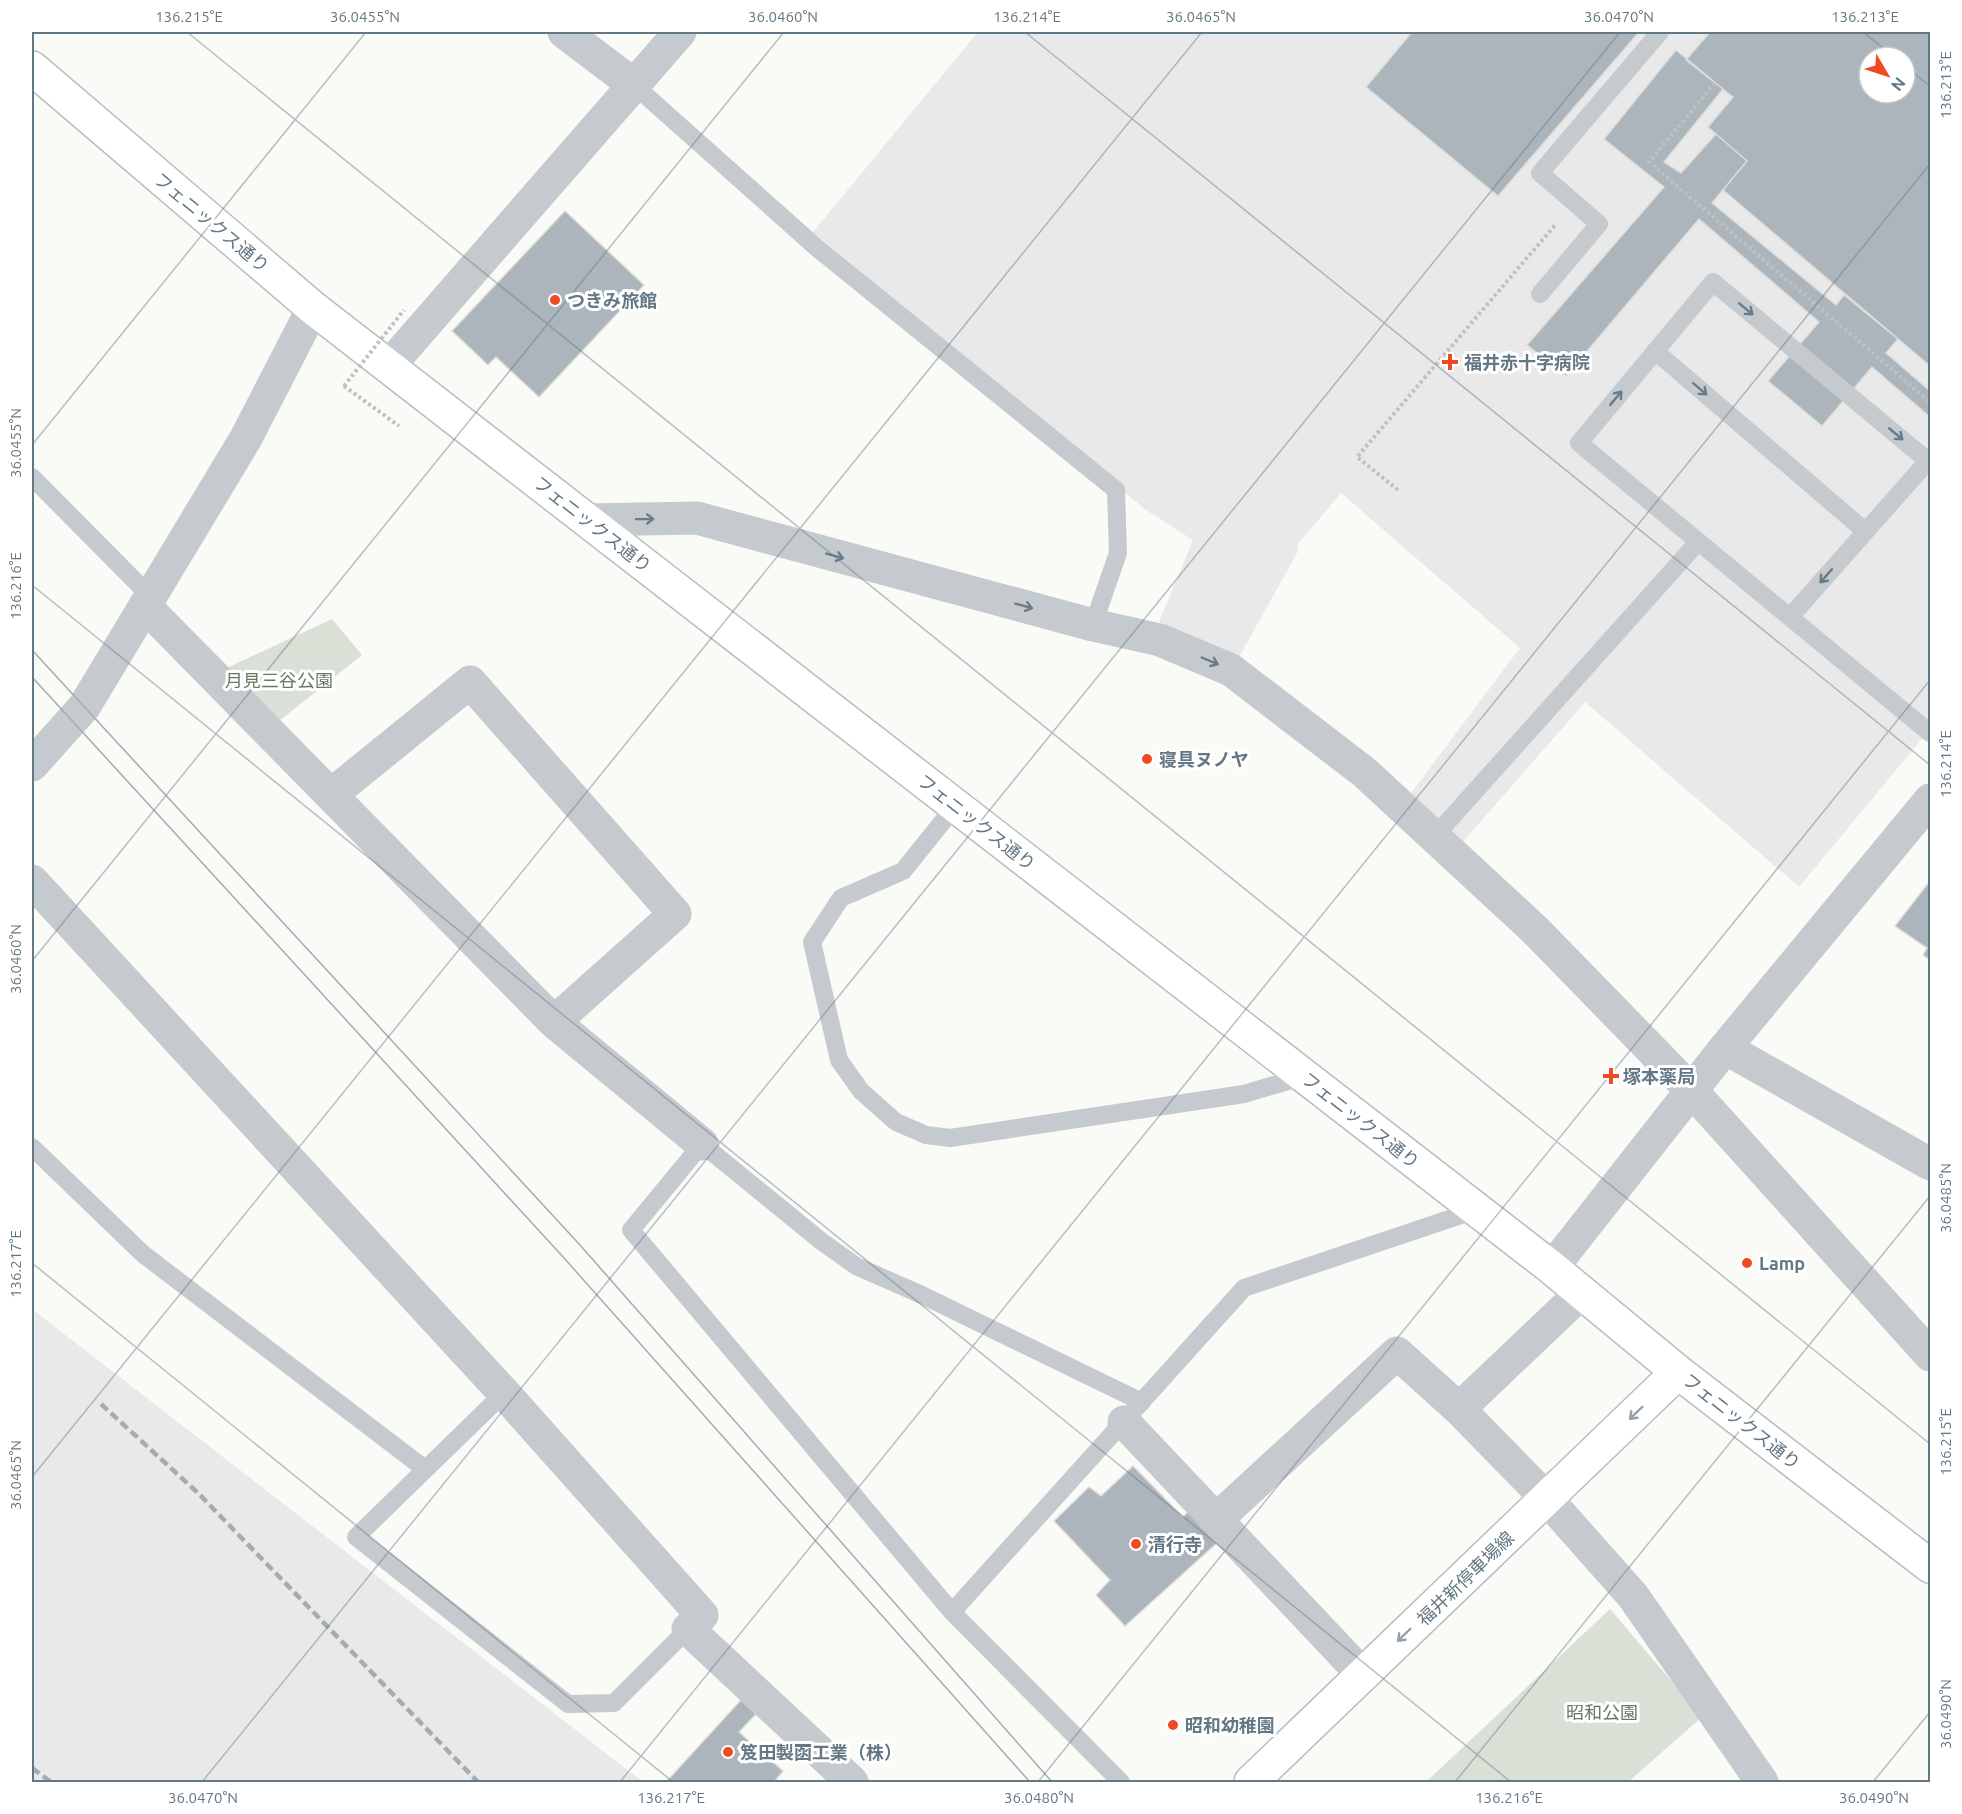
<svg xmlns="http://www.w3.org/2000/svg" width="1962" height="1814" viewBox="0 0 1962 1814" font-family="Ubuntu,'Noto Sans JP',sans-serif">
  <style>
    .built { fill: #e8e9e8; fill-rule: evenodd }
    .green { fill: #dae0d6 }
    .building { fill: #abb5bb; stroke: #dcdcd9; stroke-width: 1.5; fill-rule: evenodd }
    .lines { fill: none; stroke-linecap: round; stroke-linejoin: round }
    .secondary-casing { stroke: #b7bec2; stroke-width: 36 }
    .path { stroke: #bdc1c3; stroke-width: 4; stroke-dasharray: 3 3; stroke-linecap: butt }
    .service { stroke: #c5cace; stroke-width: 18 }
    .minor { stroke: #c5cace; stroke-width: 33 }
    .tertiary { stroke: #c5cace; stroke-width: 33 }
    .secondary { stroke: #fff; stroke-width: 33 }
    .tram { stroke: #a4acb2; stroke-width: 1.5 }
    .rail { stroke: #a4acb2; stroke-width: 4.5; stroke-dasharray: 9 4.5; stroke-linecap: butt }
    .path-bridge { stroke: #bdc1c3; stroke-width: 4; stroke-dasharray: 3 3; stroke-linecap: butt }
    .oneway { stroke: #687b88 }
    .oneway2 { stroke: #92a0a9 }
    .ticks { fill: none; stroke: #637784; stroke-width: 1.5; stroke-opacity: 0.45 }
    .poi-dot { fill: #ef4b22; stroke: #fff; stroke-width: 2 }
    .labels { text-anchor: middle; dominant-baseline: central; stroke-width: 6; stroke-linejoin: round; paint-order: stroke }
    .street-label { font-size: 18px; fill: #637784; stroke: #fff }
    .poi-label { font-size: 18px; font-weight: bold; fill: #637784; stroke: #fff; text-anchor: start }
    .park-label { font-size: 18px; fill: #677b62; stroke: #fff }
    .neatline { fill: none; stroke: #637784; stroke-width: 2 }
    .ticks-label { font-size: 15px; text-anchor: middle; fill: #637784 }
  </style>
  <rect width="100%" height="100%" fill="#fafaf7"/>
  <path class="built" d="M 978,32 L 1930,32 L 1930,729 L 1799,887 L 1585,702 L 1462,843 L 1409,796 L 1520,648 L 1341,493 L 1298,544 L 1297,553 L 1239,657 L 1159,622 L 1193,540 L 1146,510 L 813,232 ZM 1869,57 L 1905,57 L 1905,93 L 1869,93 Z
    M 32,1309 L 68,1337 L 643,1782 L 32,1782 Z"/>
  <path class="green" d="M 332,619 L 362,655 L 274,725 L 220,671 Z
    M 1610,1609 L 1702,1717 L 1628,1782 L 1426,1782 Z"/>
  <path class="building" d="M 1412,32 L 1639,32 L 1498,196 L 1366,87 Z
    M 1710,32 L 1930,32 L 1930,366 L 1723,190 L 1747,161 L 1708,127 L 1733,97 L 1686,60 ZM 1869,57 L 1905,57 L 1905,93 L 1869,93 Z
    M 1676,50 L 1723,89 L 1664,162 L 1681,173 L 1716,134 L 1747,161 L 1712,203 L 1836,305 L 1844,295 L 1898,339 L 1886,353 L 1930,391 L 1930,417 L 1872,367 L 1822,426 L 1768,381 L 1819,322 L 1699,219 L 1566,376 L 1527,345 L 1664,187 L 1604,139 Z
    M 565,211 L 644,285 L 539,397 L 496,357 L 488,365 L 452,331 Z
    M 1930,881 L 1930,960 L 1923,955 L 1927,948 L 1895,926 Z
    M 1133,1466 L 1183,1517 L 1189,1511 L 1218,1542 L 1125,1626 L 1096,1595 L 1110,1580 L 1054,1521 L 1089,1487 L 1101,1496 Z
    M 741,1700 L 756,1714 L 739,1732 L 783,1771 L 774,1782 L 666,1782 Z"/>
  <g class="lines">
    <defs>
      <path id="secondary" d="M 32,68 L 313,308 L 1552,1268 L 1678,1372 L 1930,1566
        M 1251,1782 L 1678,1372"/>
    </defs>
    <use href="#secondary" class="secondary-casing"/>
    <path class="path" d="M 1715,83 L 1649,162 L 1930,402
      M 344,386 L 399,426
      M 1398,490 L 1357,457 L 1556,224"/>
    <path class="service" d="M 634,85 L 817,248 L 1116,490 L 1118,553 L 1093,625
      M 1540,294 L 1599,224 L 1540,173 L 1660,32
      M 1655,351 L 1865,531
      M 32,477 L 151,597
      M 1790,617 L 1928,461 L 1713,282 L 1579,443 L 1930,733
      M 956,805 L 903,871 L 841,898 L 812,942 L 839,1060 L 861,1091 L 896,1122 L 926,1135 L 950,1138 L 1244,1094 L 1305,1076
      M 1434,837 L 1698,542
      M 32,1147 L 143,1254 L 425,1469
      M 504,1393 L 356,1537 L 568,1704 L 614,1703 L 688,1629
      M 952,1612 L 1244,1288 L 1476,1210
      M 1121,1782 L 952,1612 L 631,1230 L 702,1144 L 821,1241 L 856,1266 L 922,1295 L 1142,1402"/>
    <path class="minor" d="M 564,32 L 634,85
      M 389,366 L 680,32
      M 587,520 L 697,518 L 1093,625 L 1160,640 L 1231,670 L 1364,772 L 1535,930 L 1691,1090 L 1930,1355
      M 145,606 L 554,1022 L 702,1144
      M 32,765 L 84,707 L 246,438 L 313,308
      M 331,795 L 470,682 L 675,914 L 554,1022
      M 32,881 L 504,1393 L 702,1615 L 688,1629 L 852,1782
      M 1725,1048 L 1930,1164
      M 1459,1409 L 1581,1293
      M 1124,1422 L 1363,1675
      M 1217,1519 L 1397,1353 L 1459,1409 L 1547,1499 L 1633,1596 L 1762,1782"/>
    <path class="tertiary" d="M 1552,1268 L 1725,1048 L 1930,800"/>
    <use href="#secondary" class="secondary"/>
    <path class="tram" d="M 32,650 L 580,1245 L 1052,1782
      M 32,677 L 564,1258 L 1030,1782"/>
    <path class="rail" d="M 101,1404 L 198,1493 L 478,1782
      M 32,1768 L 51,1782"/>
    <path class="path-bridge" d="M 344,386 L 404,310"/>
  </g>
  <defs><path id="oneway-shaft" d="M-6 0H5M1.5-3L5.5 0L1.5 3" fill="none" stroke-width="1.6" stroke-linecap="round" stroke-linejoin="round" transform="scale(1.5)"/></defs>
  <g class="oneway">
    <use href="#oneway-shaft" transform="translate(1746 309) rotate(40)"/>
    <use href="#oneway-shaft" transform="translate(1700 389) rotate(41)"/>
    <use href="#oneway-shaft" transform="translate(1616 398) rotate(-50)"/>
    <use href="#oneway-shaft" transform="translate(1896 434) rotate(40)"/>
    <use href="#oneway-shaft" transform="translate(645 519) rotate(-1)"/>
    <use href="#oneway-shaft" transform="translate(835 556) rotate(15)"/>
    <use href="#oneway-shaft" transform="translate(1826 576) rotate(131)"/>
    <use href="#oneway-shaft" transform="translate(1024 606) rotate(15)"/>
    <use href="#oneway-shaft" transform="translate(1210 661) rotate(23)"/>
  </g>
  <g class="oneway2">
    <use href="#oneway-shaft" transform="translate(1636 1413) rotate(136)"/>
    <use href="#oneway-shaft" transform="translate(1404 1635) rotate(136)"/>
  </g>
  <path class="ticks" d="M 187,32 L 1930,1444M 1025,32 L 1930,765M 1863,32 L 1894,57M 1905,66 L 1930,86M 32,445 L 366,32M 32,585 L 1511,1782M 32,961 L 784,32M 32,1263 L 673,1782M 32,1477 L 1202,32M 202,1782 L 1620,32M 620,1782 L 1930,164M 1038,1782 L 1930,680M 1455,1782 L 1930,1196M 1873,1782 L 1930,1712"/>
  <g class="poi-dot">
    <circle cx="555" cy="300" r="6"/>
    <path d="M1447 353h6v6h6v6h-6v6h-6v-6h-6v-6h6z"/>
    <circle cx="1147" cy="759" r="6"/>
    <path d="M1608 1067h6v6h6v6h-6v6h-6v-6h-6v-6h6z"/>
    <circle cx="1747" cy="1263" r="6"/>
    <circle cx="1136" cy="1544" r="6"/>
    <circle cx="1173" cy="1725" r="6"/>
    <circle cx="728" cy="1752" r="6"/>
  </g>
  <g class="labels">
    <g class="street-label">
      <text transform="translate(212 222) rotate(40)">フェニックス通り</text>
      <text transform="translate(593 524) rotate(38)">フェニックス通り</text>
      <text transform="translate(977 822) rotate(38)">フェニックス通り</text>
      <text transform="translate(1361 1120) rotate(38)">フェニックス通り</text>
      <text transform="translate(1742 1421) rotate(38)">フェニックス通り</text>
      <text transform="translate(1465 1578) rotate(-44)">福井新停車場線</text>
    </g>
    <g class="poi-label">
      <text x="567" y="300">つきみ旅館</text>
      <text x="1464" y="362">福井赤十字病院</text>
      <text x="1159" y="759">寝具ヌノヤ</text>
      <text x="1623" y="1076">塚本薬局</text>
      <text x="1759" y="1263">Lamp</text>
      <text x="1148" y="1544">清行寺</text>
      <text x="1185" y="1725">昭和幼稚園</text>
      <text x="740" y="1752">笈田製函工業（株）</text>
    </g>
    <g class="park-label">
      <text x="279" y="680">月見三谷公園</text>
      <text x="1602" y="1712">昭和公園</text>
    </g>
  </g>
  <rect width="1962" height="1814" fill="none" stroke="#ffffff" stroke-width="66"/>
  <g transform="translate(1887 75) rotate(129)"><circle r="28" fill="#ffffff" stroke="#c1c9ce" stroke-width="1.5"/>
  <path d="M0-4.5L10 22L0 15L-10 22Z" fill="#ef4b22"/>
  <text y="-9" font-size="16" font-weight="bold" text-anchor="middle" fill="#637784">N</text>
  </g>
  <rect x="33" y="33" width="1896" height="1748" class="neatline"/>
  <g class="ticks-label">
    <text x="189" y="22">136.215°E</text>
    <text x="365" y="22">36.0455°N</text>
    <text x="783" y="22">36.0460°N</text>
    <text x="1027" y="22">136.214°E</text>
    <text x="1201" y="22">36.0465°N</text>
    <text x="1619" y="22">36.0470°N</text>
    <text x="1865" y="22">136.213°E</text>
    <text transform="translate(1946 85) rotate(-90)" y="5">136.213°E</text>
    <text transform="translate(16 443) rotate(-90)" y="5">36.0455°N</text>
    <text transform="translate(16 586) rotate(-90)" y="5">136.216°E</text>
    <text transform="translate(1946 764) rotate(-90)" y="5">136.214°E</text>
    <text transform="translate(16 959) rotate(-90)" y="5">36.0460°N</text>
    <text transform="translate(1946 1198) rotate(-90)" y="5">36.0485°N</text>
    <text transform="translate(16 1264) rotate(-90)" y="5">136.217°E</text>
    <text transform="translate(1946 1442) rotate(-90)" y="5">136.215°E</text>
    <text transform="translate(16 1475) rotate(-90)" y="5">36.0465°N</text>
    <text transform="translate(1946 1714) rotate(-90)" y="5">36.0490°N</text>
    <text x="203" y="1803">36.0470°N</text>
    <text x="671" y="1803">136.217°E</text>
    <text x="1039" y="1803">36.0480°N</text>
    <text x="1509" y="1803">136.216°E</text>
    <text x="1874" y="1803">36.0490°N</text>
  </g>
</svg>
